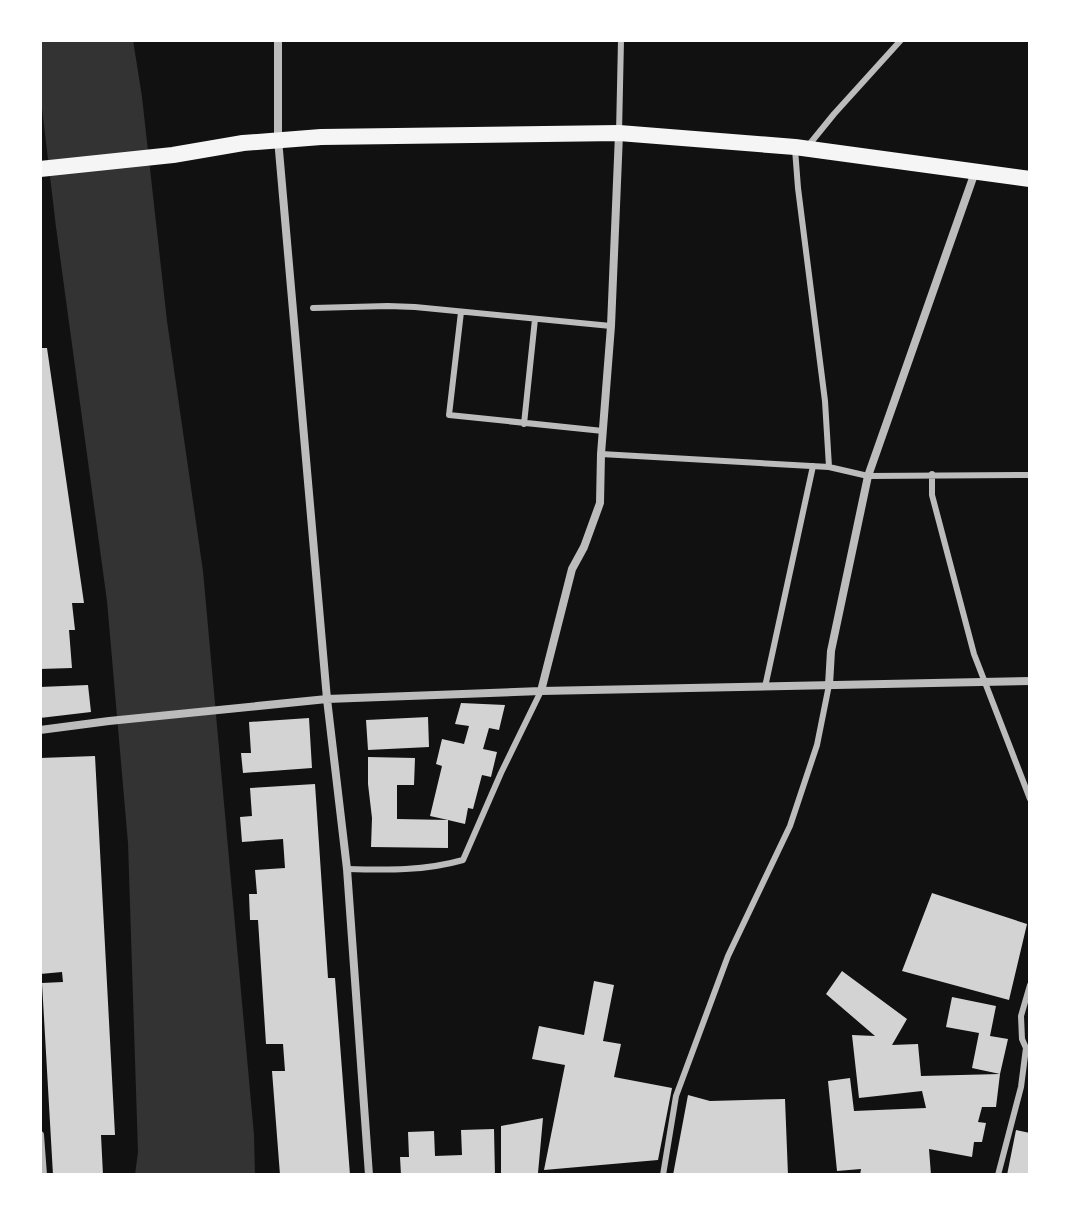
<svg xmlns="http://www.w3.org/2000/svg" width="1070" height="1215" viewBox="0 0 1070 1215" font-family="'Space Grotesk',sans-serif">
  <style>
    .water { fill: #333 }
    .building { fill: #d3d3d3 }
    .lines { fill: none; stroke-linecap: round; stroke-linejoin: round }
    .service { stroke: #bcbcbc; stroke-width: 6 }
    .minor { stroke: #bcbcbc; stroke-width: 8 }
    .secondary { stroke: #f5f5f5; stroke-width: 16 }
  </style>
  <rect width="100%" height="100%" fill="#111"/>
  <path class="water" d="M 40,40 L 133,40 L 142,97 L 167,321 L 203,571 L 254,1135 L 255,1175 L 135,1175 L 138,1152 L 128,843 L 107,601 L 56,227 L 40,91 Z"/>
  <path class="building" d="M 40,348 L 47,348 L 84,603 L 72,603 L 75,630 L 69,630 L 72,668 L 40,669 Z
    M 88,685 L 91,712 L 40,718 L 40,687 Z
    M 461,703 L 505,705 L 499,730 L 489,728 L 483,749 L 497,752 L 491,777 L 482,775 L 473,809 L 468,808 L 465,824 L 448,820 L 448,848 L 371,847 L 372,818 L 368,784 L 368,757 L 415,758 L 414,785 L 397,785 L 397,819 L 448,820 L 430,816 L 442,766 L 436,764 L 442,739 L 464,744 L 469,726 L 455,724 Z
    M 428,717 L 429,747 L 368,750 L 366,720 Z
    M 309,718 L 312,768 L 243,773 L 241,753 L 251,753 L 249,722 Z
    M 95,756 L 115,1135 L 101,1135 L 103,1175 L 53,1175 L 42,983 L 63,982 L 62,972 L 40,974 L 40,758 Z
    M 315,784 L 328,978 L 335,978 L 350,1175 L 280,1175 L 272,1071 L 285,1071 L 283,1044 L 266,1044 L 258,920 L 250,920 L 249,894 L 257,894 L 255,870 L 285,868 L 283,839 L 242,842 L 240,817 L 252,816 L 250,788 Z
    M 932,893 L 1027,924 L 1009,1000 L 902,971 Z
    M 842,971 L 907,1019 L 892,1045 L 918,1044 L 921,1076 L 1000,1074 L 996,1107 L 982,1107 L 978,1122 L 986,1123 L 982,1142 L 974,1142 L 972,1157 L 929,1149 L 931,1175 L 860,1175 L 861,1169 L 837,1171 L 828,1081 L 850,1078 L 854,1111 L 926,1108 L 922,1091 L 859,1098 L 852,1035 L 875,1036 L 826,994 Z
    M 594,981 L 614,985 L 603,1041 L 621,1044 L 614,1077 L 672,1088 L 658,1160 L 544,1170 L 565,1065 L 532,1059 L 539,1026 L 584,1035 Z
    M 952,997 L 996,1006 L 990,1036 L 1008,1039 L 1000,1074 L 972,1068 L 979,1033 L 946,1027 Z
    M 688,1095 L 710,1101 L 785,1099 L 788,1175 L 673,1175 Z
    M 543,1118 L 538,1173 L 501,1174 L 501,1126 Z
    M 494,1129 L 495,1175 L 401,1175 L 400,1157 L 409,1157 L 408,1132 L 434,1131 L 435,1156 L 462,1155 L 461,1130 Z
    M 1016,1130 L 1030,1133 L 1030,1175 L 1007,1175 Z"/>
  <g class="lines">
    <path class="service" d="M 619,133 L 621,40
      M 808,146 L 834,114 L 901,40
      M 795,149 L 798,188 L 825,401 L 829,467
      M 313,308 L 388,306 L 415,307 L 611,326
      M 461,312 L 449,415 L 603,431
      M 524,424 L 535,319
      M 601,454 L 829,467 L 868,476 L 1030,475
      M 932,474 L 932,495 L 974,654 L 1030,799
      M 765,687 L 813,466
      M 347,869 C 386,870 425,871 463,860 L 501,773 L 541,691
      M 663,1175 L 676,1096 L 728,956 L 790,826 L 817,745 L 829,685
      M 998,1175 L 1021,1087 L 1026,1048 L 1022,1039 L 1021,1016 L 1030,985"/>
    <path class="minor" d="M 278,40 L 278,139 L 327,699 L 347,869 L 369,1175
      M 829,685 L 831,651 L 868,476 L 975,172
      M 541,691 L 572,569 L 584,547 L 600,503 L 601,454 L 611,326 L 619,134
      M 40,730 L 109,721 L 327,699 L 541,691 L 1030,681
      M 40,1135 L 43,1175"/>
    <path class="secondary" d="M 40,169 L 173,155 L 243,143 L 321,137 L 619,133 L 795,147 L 1030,179"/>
  </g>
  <rect width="1070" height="1215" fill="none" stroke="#ffffff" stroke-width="84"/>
</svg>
